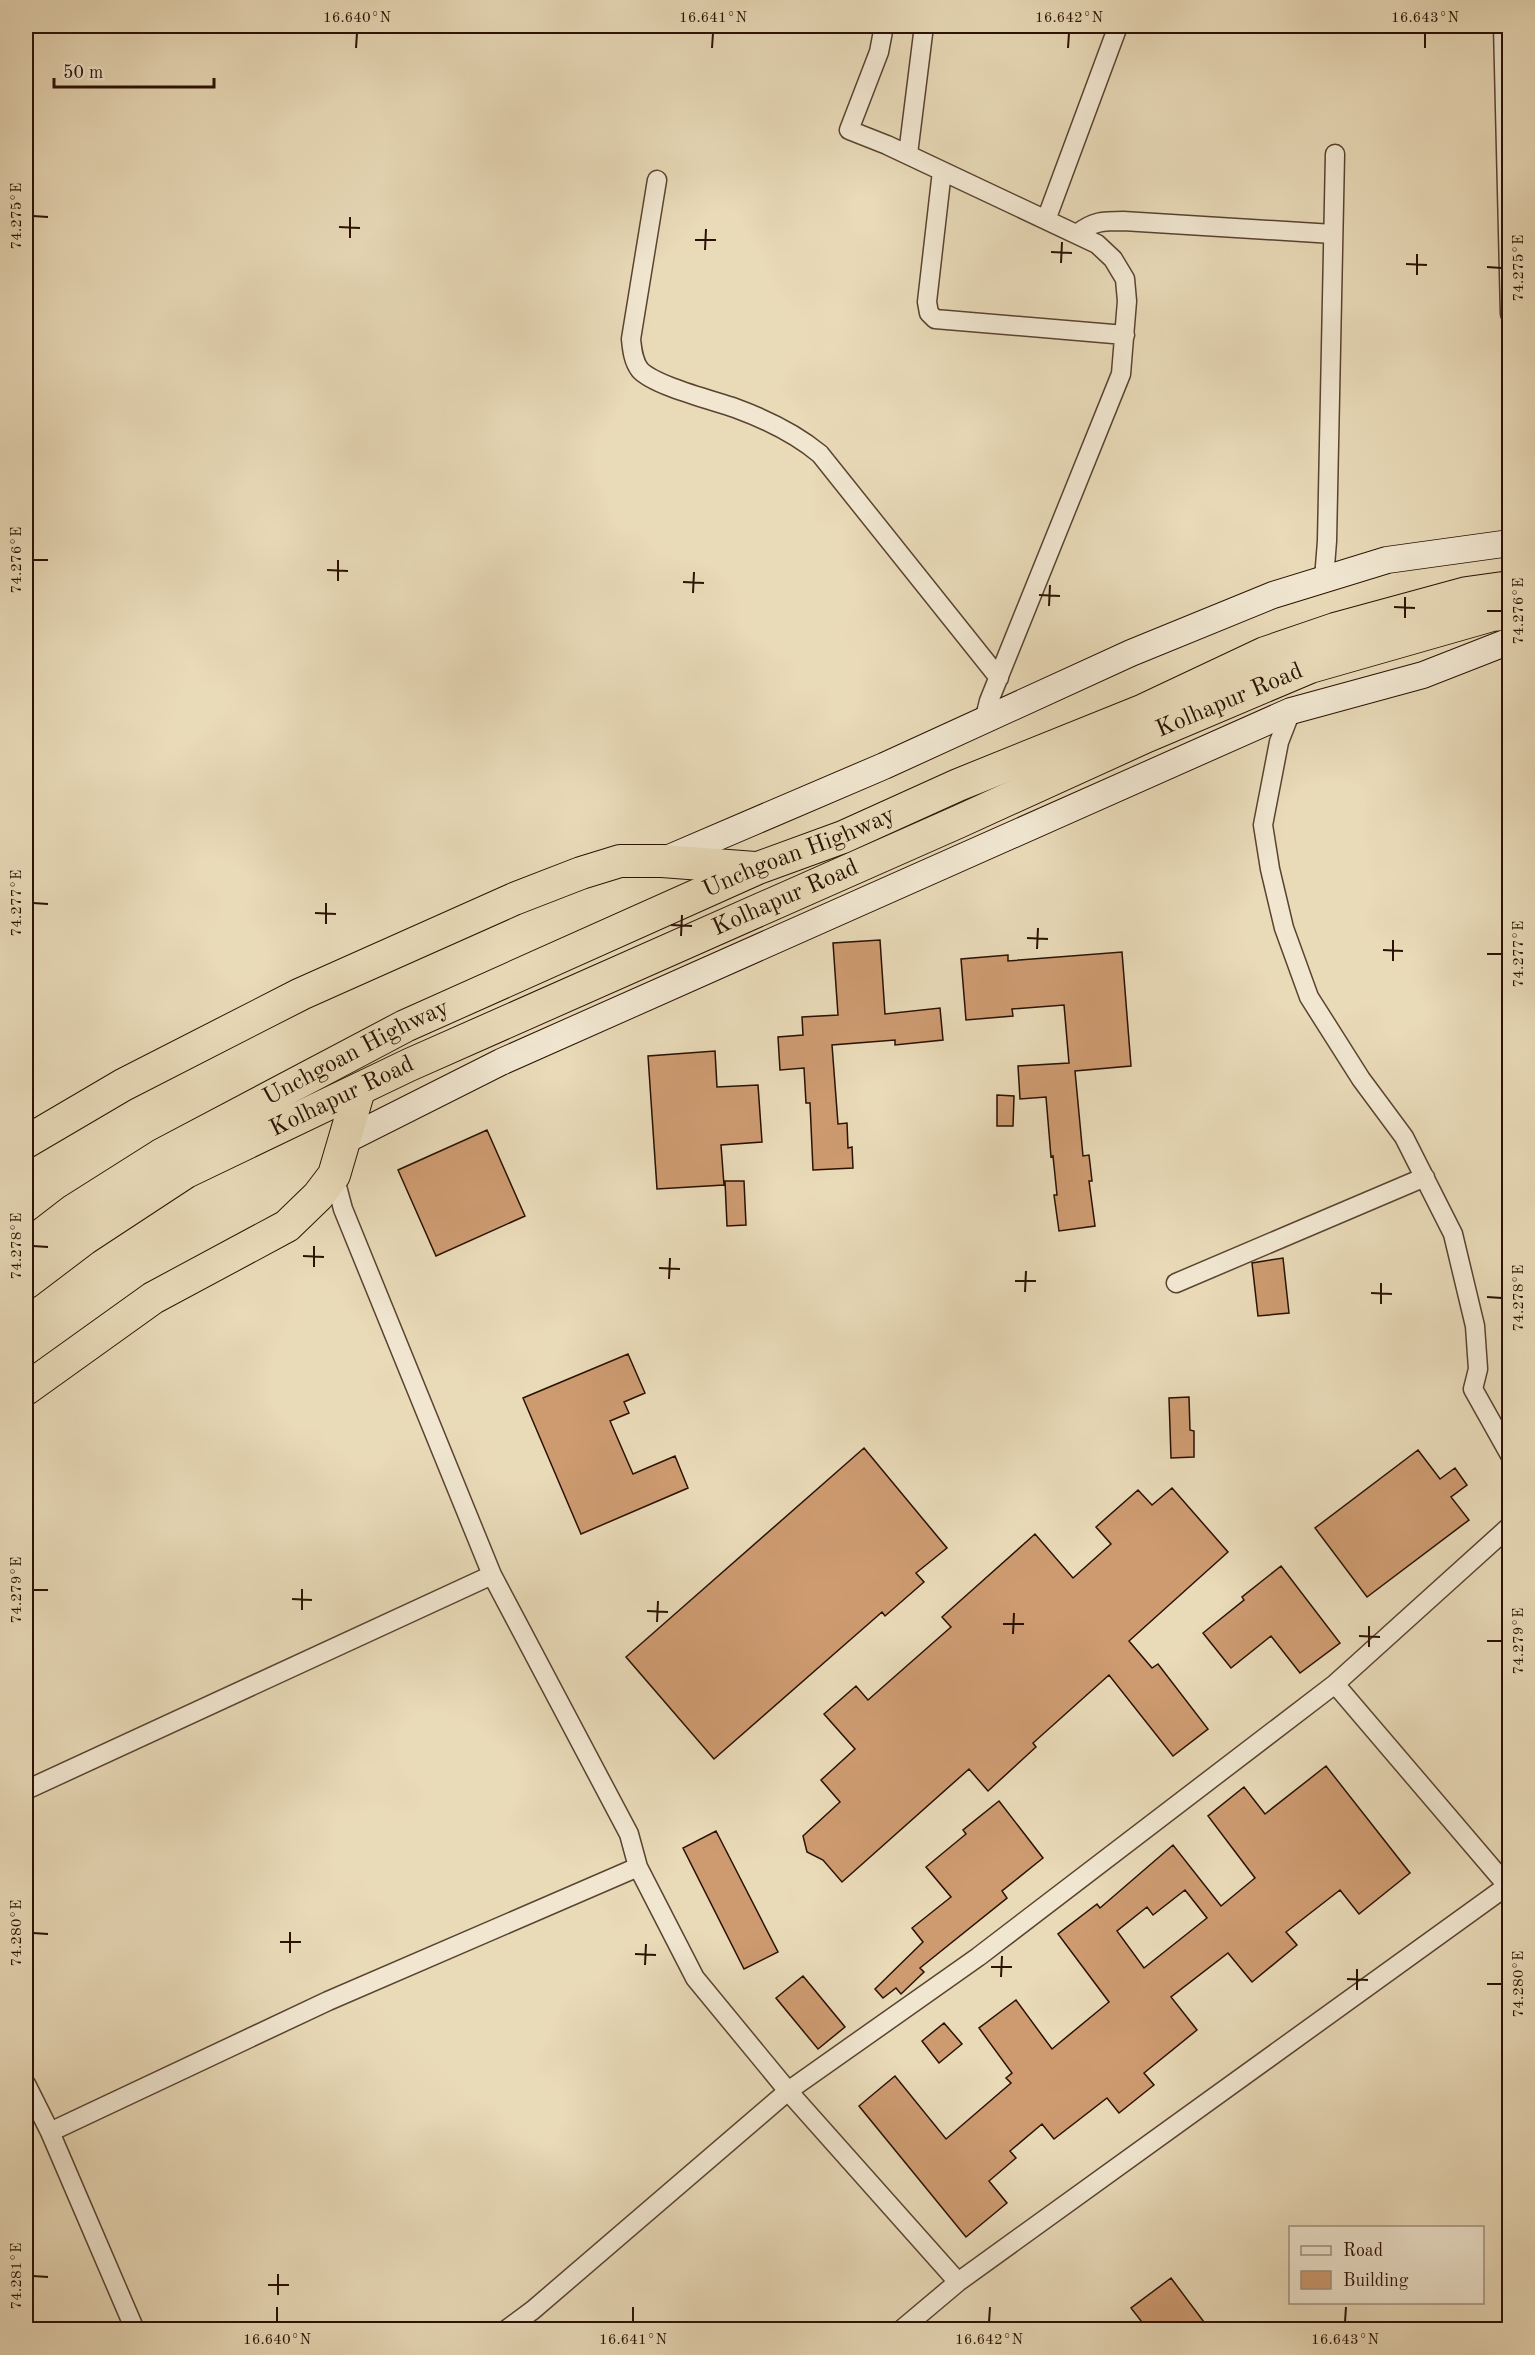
<svg xmlns="http://www.w3.org/2000/svg" width="1535" height="2355" viewBox="0 0 1535 2355" font-family="'Old Standard TT',serif">
  <style>
    .building { fill: #ce9b71; stroke: #2a1103; stroke-width: 1.5; fill-rule: evenodd }
    .lines { fill: none; stroke-linecap: round; stroke-linejoin: round }
    .street-casing { stroke: #5a4330; stroke-width: 21 }
    .secondary-casing { stroke: #2a1103; stroke-width: 28 }
    .highway-casing { stroke: #2a1103; stroke-width: 34 }
    .street { stroke: #f1e7d1; stroke-width: 18 }
    .secondary { stroke: #f1e7d1; stroke-width: 26 }
    .highway { stroke: #e9dab8; stroke-width: 32 }
    .ticks { fill: none; stroke: #2a1103; stroke-width: 2 }
    .labels { text-anchor: middle; dominant-baseline: central; stroke-width: 5; stroke-linejoin: round; paint-order: stroke }
    .street-label { font-size: 24px; fill: #2a1103; stroke: #f1e7d1 }
    .neatline { fill: none; stroke: #2a1103; stroke-width: 2 }
    .ticks-label { font-size: 15px; text-anchor: middle; fill: #2a1103 }
  </style>
  <rect width="100%" height="100%" fill="#e9dab8"/>
  <filter id="stains"><feTurbulence type="fractalNoise" baseFrequency=".00333" numOctaves="4"/><feColorMatrix values="0 0 0 0 .2 0 0 0 0 .09 0 0 0 0 .02 0 0 0 .5 -.17"/></filter>
  <radialGradient id="worn" r=".72"><stop offset=".6" stop-color="#630" stop-opacity="0"/><stop offset="1" stop-color="#630" stop-opacity=".3"/></radialGradient>
  <path class="building" d="M 880,940 L 885,1014 L 940,1008 L 943,1040 L 895,1045 L 895,1040 L 832,1045 L 838,1124 L 847,1123 L 848,1148 L 852,1147 L 853,1168 L 813,1170 L 810,1103 L 806,1103 L 804,1068 L 780,1070 L 778,1037 L 803,1035 L 802,1017 L 838,1015 L 833,943 Z
    M 1122,952 L 1131,1066 L 1075,1071 L 1083,1156 L 1089,1155 L 1092,1181 L 1089,1181 L 1095,1226 L 1059,1231 L 1054,1195 L 1057,1195 L 1053,1156 L 1051,1157 L 1046,1097 L 1020,1099 L 1018,1066 L 1069,1063 L 1064,1005 L 1012,1009 L 1013,1016 L 966,1020 L 961,959 L 1008,955 L 1008,961 Z
    M 715,1051 L 717,1087 L 758,1085 L 762,1142 L 721,1145 L 724,1185 L 657,1189 L 648,1056 Z
    M 997,1095 L 1014,1096 L 1013,1126 L 997,1126 Z
    M 487,1130 L 525,1216 L 436,1256 L 398,1170 Z
    M 725,1181 L 744,1181 L 746,1225 L 727,1226 Z
    M 1283,1258 L 1289,1313 L 1258,1316 L 1252,1263 Z
    M 628,1354 L 645,1393 L 624,1402 L 629,1413 L 610,1421 L 633,1474 L 675,1456 L 688,1488 L 581,1534 L 523,1398 Z
    M 1189,1397 L 1190,1430 L 1194,1431 L 1194,1457 L 1171,1458 L 1169,1398 Z
    M 864,1448 L 947,1548 L 916,1573 L 924,1582 L 885,1616 L 882,1612 L 714,1759 L 626,1657 Z
    M 1418,1450 L 1440,1479 L 1455,1468 L 1467,1485 L 1451,1497 L 1469,1520 L 1367,1597 L 1315,1528 Z
    M 1172,1488 L 1228,1552 L 1129,1641 L 1152,1668 L 1158,1664 L 1208,1729 L 1173,1756 L 1109,1675 L 1033,1743 L 1036,1747 L 988,1791 L 969,1769 L 842,1882 L 823,1860 L 807,1852 L 803,1836 L 840,1802 L 821,1780 L 855,1749 L 824,1714 L 856,1686 L 868,1700 L 951,1627 L 942,1617 L 1035,1534 L 1073,1578 L 1111,1544 L 1096,1527 L 1138,1490 L 1152,1505 Z
    M 1281,1566 L 1340,1643 L 1300,1673 L 1271,1636 L 1231,1668 L 1203,1633 L 1244,1600 L 1242,1597 Z
    M 1326,1766 L 1410,1873 L 1359,1914 L 1340,1890 L 1286,1932 L 1297,1945 L 1252,1982 L 1228,1953 L 1171,1997 L 1197,2030 L 1144,2073 L 1154,2085 L 1119,2113 L 1107,2098 L 1054,2139 L 1042,2124 L 1010,2151 L 1016,2158 L 989,2181 L 1007,2203 L 966,2237 L 859,2106 L 895,2076 L 946,2139 L 1011,2083 L 1006,2078 L 1012,2073 L 979,2028 L 1016,2000 L 1052,2049 L 1109,2002 L 1058,1934 L 1097,1904 L 1100,1908 L 1173,1845 L 1221,1906 L 1255,1878 L 1208,1816 L 1244,1787 L 1265,1814 ZM 1185,1890 L 1207,1918 L 1144,1968 L 1117,1931 L 1147,1907 L 1153,1915 Z
    M 999,1801 L 1043,1858 L 1002,1891 L 1007,1898 L 920,1968 L 924,1972 L 901,1994 L 896,1988 L 883,1998 L 875,1989 L 923,1942 L 912,1928 L 951,1897 L 926,1867 L 966,1834 L 963,1830 Z
    M 716,1831 L 778,1952 L 744,1969 L 683,1848 Z
    M 803,1976 L 845,2027 L 818,2049 L 776,1998 Z
    M 944,2023 L 962,2044 L 939,2063 L 922,2041 Z
    M 1171,2278 L 1210,2330 L 1148,2330 L 1131,2308 Z"/>
  <g class="lines">
    <defs>
      <path id="street" d="M 884,26 L 879,52 L 849,130 L 887,145 L 1097,244 L 1113,259 L 1125,279 L 1127,301 L 1121,374 L 989,701 L 984,721
        M 1503,26 L 1510,314
        M 908,154 L 924,26
        M 942,171 L 927,302 L 929,313 L 935,319 L 1125,335
        M 657,180 L 631,339 C 632,349 633,361 640,370 C 655,386 712,400 735,408 C 765,419 796,434 820,454 L 999,678
        M 1046,220 L 1118,26
        M 1077,234 C 1093,221 1103,221 1123,221 L 1333,234
        M 1324,579 L 1327,541 L 1335,154
        M 1291,711 L 1279,742 L 1263,825 L 1270,869 L 1284,928 L 1309,997 L 1361,1079 L 1404,1137 L 1453,1234 L 1475,1326 L 1478,1369 L 1473,1389 L 1510,1455
        M 334,1175 L 343,1209 L 492,1575 L 629,1834 L 638,1867 L 695,1978 L 788,2091 L 958,2282
        M 1176,1283 L 1425,1177
        M 1335,1684 L 1510,1889
        M 26,1790 L 492,1575
        M 26,2084 L 50,2132 L 135,2330
        M 50,2132 L 328,2001 L 638,1867
        M 506,2330 L 533,2310 L 788,2091 L 978,1957 L 1335,1684 L 1510,1526
        M 901,2330 L 958,2282 L 1507,1886"/>
      <path id="secondary" d="M 662,861 L 884,766 L 1131,653 L 1273,595 L 1387,560 L 1510,543
        M 344,1141 L 501,1062 L 1291,711 L 1423,675 L 1510,641"/>
      <g id="highway">
        <path d="M 26,1142 L 123,1085 L 301,994 L 514,899 L 581,873 L 620,861 L 662,861 L 755,868"/>
        <path id="s1" d="M 26,1247 L 74,1210 L 161,1155 L 405,1026 L 758,868 L 843,837 L 958,785 L 1144,710 L 1265,653 L 1335,629 L 1467,593 L 1510,587"/>
        <path id="s2" d="M 26,1283 L 84,1239 L 186,1172 L 409,1065 L 958,822 L 1147,736 L 1310,667 L 1492,615 L 1510,613"/>
        <path d="M 26,1389 L 153,1298 L 287,1226 L 318,1196 L 334,1175 L 359,1090"/>
      </g>
    </defs>
    <use href="#street" class="street-casing"/>
    <use href="#secondary" class="secondary-casing"/>
    <use href="#highway" class="highway-casing"/>
    <use href="#street" class="street"/>
    <use href="#secondary" class="secondary"/>
    <use href="#highway" class="highway"/>
  </g>
  <path class="ticks" d="M 356,48 L 357,33M 712,48 L 713,33M 1068,48 L 1069,33M 1425,48 L 1425,33M 33,216 L 48,217M 339,227 L 360,228M 350,238 L 350,217M 695,240 L 716,240M 705,250 L 706,229M 1051,252 L 1072,253M 1061,263 L 1062,242M 1406,264 L 1427,265M 1487,267 L 1502,268M 1417,275 L 1417,254M 33,560 L 48,560M 327,570 L 348,571M 338,581 L 338,560M 683,582 L 704,583M 693,593 L 694,572M 1039,595 L 1060,596M 1049,606 L 1050,585M 1394,607 L 1415,608M 1487,611 L 1502,611M 1405,618 L 1405,597M 33,903 L 48,904M 315,913 L 336,914M 326,924 L 326,903M 671,925 L 692,926M 681,936 L 682,915M 1027,938 L 1048,939M 1037,949 L 1038,928M 1383,950 L 1403,951M 1487,954 L 1502,954M 1393,961 L 1393,940M 33,1246 L 48,1247M 303,1256 L 324,1257M 314,1267 L 314,1246M 659,1268 L 680,1269M 669,1279 L 670,1258M 1015,1281 L 1036,1281M 1025,1292 L 1026,1271M 1371,1293 L 1392,1294M 1487,1297 L 1502,1298M 1381,1304 L 1381,1283M 33,1590 L 48,1590M 292,1599 L 312,1600M 302,1610 L 302,1589M 647,1611 L 668,1612M 657,1622 L 658,1601M 1003,1624 L 1024,1624M 1013,1634 L 1014,1613M 1359,1636 L 1380,1637M 1487,1641 L 1502,1641M 1369,1647 L 1369,1626M 33,1933 L 48,1934M 280,1942 L 301,1942M 290,1953 L 290,1932M 635,1954 L 656,1955M 645,1965 L 646,1944M 991,1967 L 1012,1967M 1001,1977 L 1002,1956M 1347,1979 L 1368,1980M 1487,1984 L 1502,1984M 1357,1990 L 1357,1969M 33,2276 L 48,2277M 268,2285 L 289,2285M 278,2295 L 278,2274M 277,2322 L 277,2307M 633,2322 L 633,2307M 989,2322 L 990,2307M 1345,2322 L 1346,2307"/>
  <g class="labels">
    <g class="street-label">
      <text stroke="none"><textPath href="#s2" startOffset="1340">Kolhapur Road</textPath></text>
      <text stroke="none"><textPath href="#s1" startOffset="870">Unchgoan Highway</textPath></text>
      <text stroke="none"><textPath href="#s2" startOffset="854">Kolhapur Road</textPath></text>
      <text stroke="none"><textPath href="#s1" startOffset="384">Unchgoan Highway</textPath></text>
      <text stroke="none"><textPath href="#s2" startOffset="368">Kolhapur Road</textPath></text>
    </g>
  </g>
  <rect width="1535" height="2355" fill="none" stroke="#e9dab8" stroke-width="66"/>
  <rect x="1289" y="2226" width="195" height="78" fill="#f1e7d1" stroke="#a1917f" stroke-width="1.5"/>
  <rect x="1301" y="2246" width="30" height="9" fill="#f1e7d1" stroke="#a1917f" stroke-width="1.5"/>
  <text x="1343" y="2256" font-size="18" fill="#2a1103">Road</text>
  <rect x="1301" y="2271" width="30" height="18" fill="#ce9b71" stroke="#a1917f" stroke-width="1.5"/>
  <text x="1343" y="2286" font-size="18" fill="#2a1103">Building</text>
  <path d="M54 78v9h160v-9" fill="none" stroke="#2a1103" stroke-width="3"/>
  <text x="63" y="78" font-size="18" fill="#2a1103" stroke="#f1e7d1" stroke-width="4.5" paint-order="stroke">50 m</text>
  <rect x="33" y="33" width="1469" height="2289" class="neatline"/>
  <g class="ticks-label">
    <text x="357" y="22">16.640°N</text>
    <text x="713" y="22">16.641°N</text>
    <text x="1069" y="22">16.642°N</text>
    <text x="1425" y="22">16.643°N</text>
    <text transform="translate(16 216) rotate(-90)" y="5">74.275°E</text>
    <text transform="translate(1518 268) rotate(-90)" y="5">74.275°E</text>
    <text transform="translate(16 560) rotate(-90)" y="5">74.276°E</text>
    <text transform="translate(1518 611) rotate(-90)" y="5">74.276°E</text>
    <text transform="translate(16 903) rotate(-90)" y="5">74.277°E</text>
    <text transform="translate(1518 954) rotate(-90)" y="5">74.277°E</text>
    <text transform="translate(16 1246) rotate(-90)" y="5">74.278°E</text>
    <text transform="translate(1518 1298) rotate(-90)" y="5">74.278°E</text>
    <text transform="translate(16 1590) rotate(-90)" y="5">74.279°E</text>
    <text transform="translate(1518 1641) rotate(-90)" y="5">74.279°E</text>
    <text transform="translate(16 1933) rotate(-90)" y="5">74.280°E</text>
    <text transform="translate(1518 1984) rotate(-90)" y="5">74.280°E</text>
    <text transform="translate(16 2276) rotate(-90)" y="5">74.281°E</text>
    <text x="277" y="2344">16.640°N</text>
    <text x="633" y="2344">16.641°N</text>
    <text x="989" y="2344">16.642°N</text>
    <text x="1345" y="2344">16.643°N</text>
  </g>
  <rect width="100%" height="100%" filter="url(#stains)"/>
  <rect width="100%" height="100%" fill="url(#worn)"/>
</svg>
